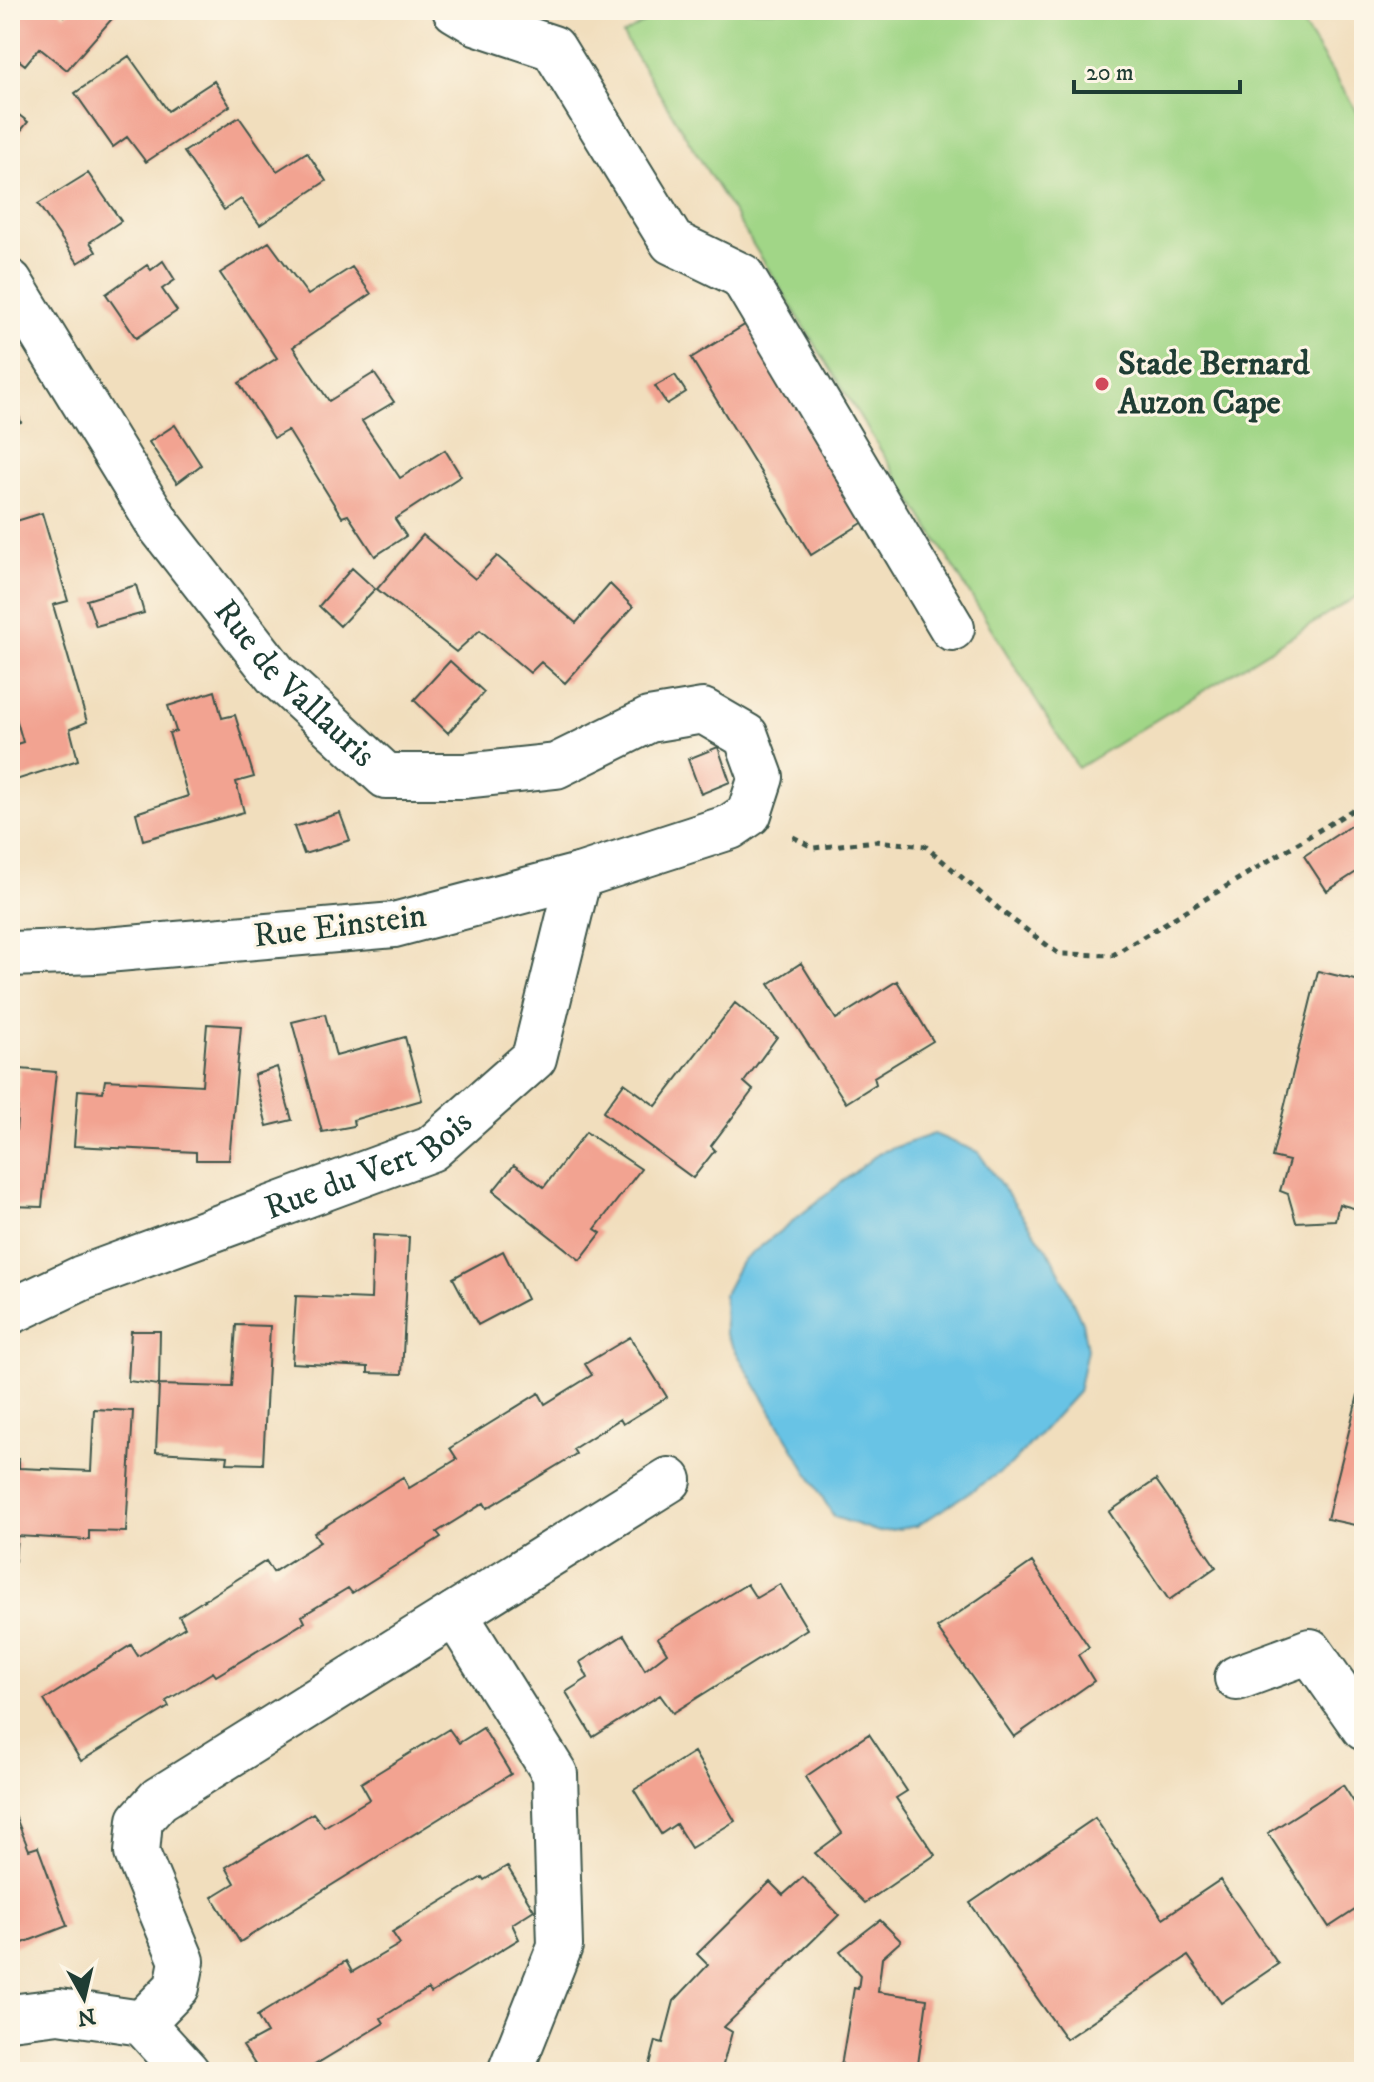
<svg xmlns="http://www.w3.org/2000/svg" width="1374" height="2082" viewBox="0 0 1374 2082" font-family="'IM FELL DW Pica',serif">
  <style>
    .green { fill: #a1d687; stroke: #608a5e; stroke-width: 2 }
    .water { fill: #67c3e5; stroke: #43808c; stroke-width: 2 }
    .building { fill: #f2a391 }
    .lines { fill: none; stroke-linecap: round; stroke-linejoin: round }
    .minor-casing { stroke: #3e5549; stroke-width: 48 }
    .path { stroke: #3e5549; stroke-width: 5; stroke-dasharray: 6 6; stroke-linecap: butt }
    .minor { stroke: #fff; stroke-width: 44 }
    .poi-dot { fill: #d1495b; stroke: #fcf5e5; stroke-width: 3 }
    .labels { text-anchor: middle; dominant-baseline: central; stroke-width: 6; stroke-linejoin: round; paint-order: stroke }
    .poi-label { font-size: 34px; font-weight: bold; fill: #1f3d34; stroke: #fcf5e5; text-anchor: start }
    .street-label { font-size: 34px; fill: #1f3d34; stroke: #fcf5e5 }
  </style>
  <rect width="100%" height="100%" fill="#fcf5e5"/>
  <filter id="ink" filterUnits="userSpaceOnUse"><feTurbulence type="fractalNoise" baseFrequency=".0125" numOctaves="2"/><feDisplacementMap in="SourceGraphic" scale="16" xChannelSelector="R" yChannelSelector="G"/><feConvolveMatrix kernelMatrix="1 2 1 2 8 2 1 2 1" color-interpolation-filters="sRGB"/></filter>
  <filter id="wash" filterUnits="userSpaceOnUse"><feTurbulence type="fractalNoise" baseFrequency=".006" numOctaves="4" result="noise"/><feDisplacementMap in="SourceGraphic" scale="32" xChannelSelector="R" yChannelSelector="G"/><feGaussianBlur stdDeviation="1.8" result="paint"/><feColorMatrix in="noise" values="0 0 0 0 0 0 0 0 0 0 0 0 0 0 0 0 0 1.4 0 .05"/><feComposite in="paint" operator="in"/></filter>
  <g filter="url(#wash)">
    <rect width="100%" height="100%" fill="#f1debd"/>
    <path class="green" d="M 664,10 L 1294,10 L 1364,123 L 1364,592 L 1078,768 L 623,35 Z"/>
    <path class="water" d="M 934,1134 L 978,1152 L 1054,1260 L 1082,1322 L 1087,1349 L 1078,1392 L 1011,1465 L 917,1526 L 879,1532 L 834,1517 L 725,1333 L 724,1294 L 741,1262 L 879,1153 Z"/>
    <g id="blocks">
      <path class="building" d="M 10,10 L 58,10 L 65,16 L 70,10 L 118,12 L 67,70 L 39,48 L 25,65 L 10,53 Z
        M 129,56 L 168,111 L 214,81 L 230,106 L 146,162 L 127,137 L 113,147 L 75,93 Z
        M 10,108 L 28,122 L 10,144 Z
        M 239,117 L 277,171 L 307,152 L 326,181 L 260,225 L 241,199 L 224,210 L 184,152 Z
        M 88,173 L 121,221 L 90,242 L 96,252 L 78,263 L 38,204 Z
        M 269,242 L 308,295 L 352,267 L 371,294 L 293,347 L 329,401 L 374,373 L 394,402 L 362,421 L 400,478 L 445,450 L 461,476 L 395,519 L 406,536 L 375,556 L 348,515 L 342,517 L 288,430 L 274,438 L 239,383 L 277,358 L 220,273 Z
        M 163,261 L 175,280 L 162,289 L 177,311 L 136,338 L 106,294 L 147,265 L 151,270 Z
        M 748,323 L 867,520 L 811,555 L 691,358 Z
        M 675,375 L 686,392 L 667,404 L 655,386 Z
        M 10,390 L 21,422 L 10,425 Z
        M 175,425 L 201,465 L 177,483 L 149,442 Z
        M 42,513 L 68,601 L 53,605 L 87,722 L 70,729 L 78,760 L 10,782 L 10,746 L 23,742 L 10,697 L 10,523 Z
        M 423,535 L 475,579 L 497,556 L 576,623 L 610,584 L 633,607 L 565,683 L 541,662 L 530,673 L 480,630 L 456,652 L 377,589 Z
        M 352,568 L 375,589 L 340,626 L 319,606 Z
        M 136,585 L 144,613 L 96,626 L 87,600 Z
        M 450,661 L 484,692 L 448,733 L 414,700 Z
        M 215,691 L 222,718 L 235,715 L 254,777 L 236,782 L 244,812 L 143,840 L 136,813 L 188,796 L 169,733 L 176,731 L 168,706 Z
        M 718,747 L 730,782 L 701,794 L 688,759 Z
        M 340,813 L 350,840 L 304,854 L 294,827 Z
        M 1364,817 L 1364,867 L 1327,891 L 1304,856 Z
        M 801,963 L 836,1019 L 897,981 L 933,1041 L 874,1077 L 876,1084 L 846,1103 L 769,984 Z
        M 1318,971 L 1364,982 L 1364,1211 L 1339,1204 L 1335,1220 L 1296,1222 L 1288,1194 L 1280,1191 L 1289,1161 L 1272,1157 Z
        M 735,1003 L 777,1037 L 744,1082 L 753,1090 L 711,1146 L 715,1150 L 693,1178 L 603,1112 L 624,1083 L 656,1106 Z
        M 325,1014 L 336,1056 L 405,1037 L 422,1100 L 353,1120 L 354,1126 L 322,1132 L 292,1022 Z
        M 207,1024 L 241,1026 L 229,1160 L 196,1160 L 196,1152 L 74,1146 L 78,1090 L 103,1092 L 105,1080 L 202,1085 Z
        M 277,1067 L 292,1120 L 267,1126 L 254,1075 Z
        M 20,1069 L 56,1072 L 42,1207 L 10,1206 L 10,1131 L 16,1131 Z
        M 586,1132 L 641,1169 L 595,1229 L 601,1233 L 580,1260 L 493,1191 L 514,1165 L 544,1187 Z
        M 373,1235 L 409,1237 L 402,1374 L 368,1373 L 368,1367 L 292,1363 L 296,1296 L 371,1299 Z
        M 503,1251 L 527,1299 L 478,1325 L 453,1278 Z
        M 236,1325 L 270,1326 L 263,1464 L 227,1463 L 228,1456 L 156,1452 L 159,1385 L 128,1381 L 131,1331 L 160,1331 L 159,1385 L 232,1387 Z
        M 630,1337 L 667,1397 L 623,1424 L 620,1419 L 573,1449 L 576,1454 L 487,1508 L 484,1503 L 437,1532 L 441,1537 L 352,1593 L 348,1588 L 302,1616 L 305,1622 L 216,1676 L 213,1672 L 166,1701 L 169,1707 L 81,1761 L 44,1700 L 131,1645 L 138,1656 L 185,1627 L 179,1616 L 266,1561 L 273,1572 L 320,1542 L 314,1533 L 403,1477 L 409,1488 L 457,1459 L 450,1448 L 539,1393 L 545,1404 L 592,1375 L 585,1364 Z
        M 1363,1375 L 1364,1375 L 1364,1527 L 1327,1519 Z
        M 94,1409 L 133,1411 L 126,1532 L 89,1531 L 89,1540 L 17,1536 L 15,1561 L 10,1561 L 10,1459 L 19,1459 L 19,1468 L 91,1471 Z
        M 1156,1480 L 1216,1567 L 1169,1600 L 1109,1512 Z
        M 1032,1562 L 1089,1647 L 1078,1655 L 1094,1681 L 1014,1737 L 937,1628 Z
        M 747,1584 L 756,1598 L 780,1584 L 807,1629 L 673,1713 L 660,1695 L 593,1737 L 566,1692 L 588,1678 L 580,1662 L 624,1635 L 645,1670 L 667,1653 L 658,1638 Z
        M 483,1728 L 511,1774 L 240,1942 L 212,1897 L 235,1883 L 226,1867 L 313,1813 L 324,1827 L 370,1799 L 361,1783 L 449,1729 L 459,1743 Z
        M 869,1734 L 907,1791 L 896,1798 L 935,1855 L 865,1903 L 815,1853 L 842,1833 L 805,1777 Z
        M 694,1752 L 735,1821 L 691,1848 L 676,1824 L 661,1834 L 634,1790 Z
        M 1343,1785 L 1364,1818 L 1364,1904 L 1329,1927 L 1268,1833 Z
        M 10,1803 L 29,1850 L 38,1847 L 67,1926 L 10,1948 Z
        M 1095,1818 L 1163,1918 L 1220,1880 L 1278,1964 L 1221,2003 L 1188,1956 L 1066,2039 L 970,1903 Z
        M 507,1866 L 534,1910 L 512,1924 L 519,1939 L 431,1993 L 428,1989 L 381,2018 L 384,2023 L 303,2072 L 260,2072 L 243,2046 L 267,2033 L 257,2016 L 346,1961 L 352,1972 L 400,1944 L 392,1932 L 482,1877 L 484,1880 Z
        M 803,1877 L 839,1915 L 724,2027 L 732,2032 L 721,2072 L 648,2072 L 656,2041 L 663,2043 L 674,2001 L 708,1965 L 697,1954 L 770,1882 L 783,1895 Z
        M 880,1920 L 901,1941 L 882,1958 L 878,1992 L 927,1999 L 917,2072 L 840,2072 L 854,1988 L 858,1989 L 860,1975 L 840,1951 Z"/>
    </g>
  </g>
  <g filter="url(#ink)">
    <use href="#blocks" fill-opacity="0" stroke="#3e5549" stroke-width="2"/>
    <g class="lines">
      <defs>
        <g id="minor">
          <path d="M 455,10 L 475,22 L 553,48 L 672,242 L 742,276 L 952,628"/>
          <path id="s1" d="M 10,282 L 159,525 L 276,675 L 386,776 L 464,776 L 556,766 L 649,720 L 703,711 L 746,736 L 761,777 L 749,814 L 730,827 L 579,876 L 394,925 L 95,951 L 10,954"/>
          <path id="s2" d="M 10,1312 L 82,1278 L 431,1149 L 534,1058 L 579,876"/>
          <path d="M 455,1614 L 555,1774 L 560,1946 L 510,2072"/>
          <path d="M 1237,1678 L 1310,1651 L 1364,1728"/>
          <path d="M 10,2017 L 59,2011 L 142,2023 L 187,2072"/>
          <path d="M 142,2023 L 177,1987 L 182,1961 L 137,1853 L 140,1820 L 159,1799 L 669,1480"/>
        </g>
      </defs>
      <use href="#minor" class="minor-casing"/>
      <path class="path" d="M 793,837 L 814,848 L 876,841 L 925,846 L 1005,914 L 1059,954 L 1113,955 L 1364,803"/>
      <use href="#minor" class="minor"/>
    </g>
  </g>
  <circle class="poi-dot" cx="1102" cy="384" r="8"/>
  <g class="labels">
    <g class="poi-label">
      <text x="1118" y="364">Stade Bernard<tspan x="1118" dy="39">Auzon Cape</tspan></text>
    </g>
    <g class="street-label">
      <text stroke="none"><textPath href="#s1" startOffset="494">Rue de Vallauris</textPath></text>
      <text transform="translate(340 926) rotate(-7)">Rue Einstein</text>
      <text stroke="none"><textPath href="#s2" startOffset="388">Rue du Vert Bois</textPath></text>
    </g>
  </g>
  <rect width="1374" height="2082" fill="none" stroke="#fcf5e5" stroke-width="40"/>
  <g transform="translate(84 1998) rotate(172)" stroke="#fcf5e5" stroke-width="6" paint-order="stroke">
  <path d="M0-6L14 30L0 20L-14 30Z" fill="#1f3d34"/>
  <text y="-12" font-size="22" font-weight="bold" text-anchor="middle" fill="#1f3d34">N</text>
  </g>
  <path d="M1074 80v12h166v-12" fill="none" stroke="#1f3d34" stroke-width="4"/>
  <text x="1086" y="80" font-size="24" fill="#1f3d34" stroke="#fcf5e5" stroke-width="6" paint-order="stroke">20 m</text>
</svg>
